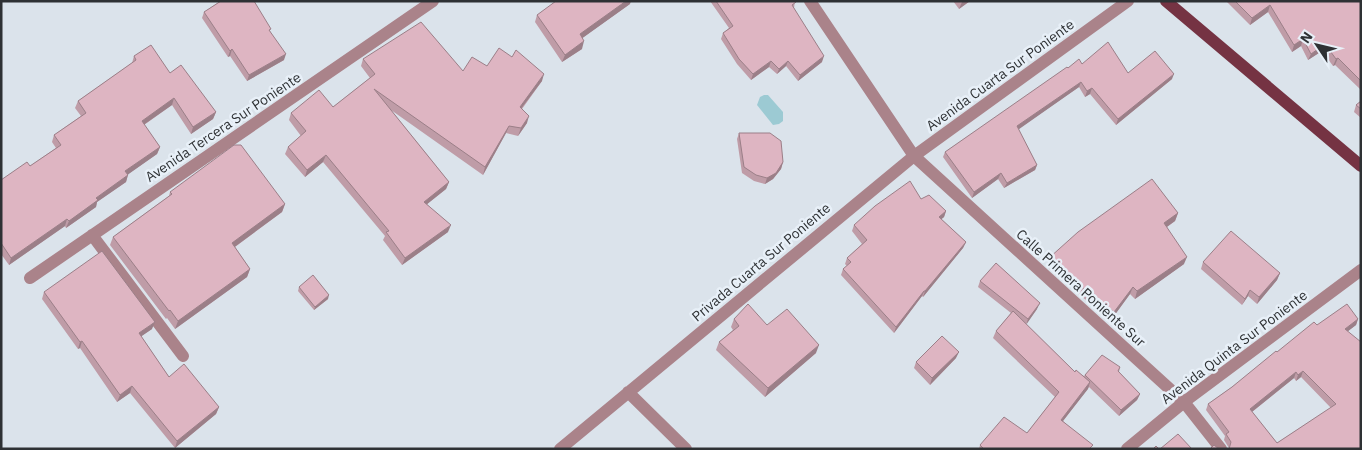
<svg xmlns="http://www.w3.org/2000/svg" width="1362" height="450" viewBox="0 0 1362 450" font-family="'IBM Plex Sans',sans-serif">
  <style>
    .water { fill: #9ccad3 }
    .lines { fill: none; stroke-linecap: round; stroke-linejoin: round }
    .minor { stroke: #aa838a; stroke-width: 12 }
    .major { stroke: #753343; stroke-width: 12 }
    .wall { fill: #bf9ca7; fill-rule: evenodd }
    .shaded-wall { fill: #9b7f88 }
    .building { fill: #deb5c2; stroke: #9b7f88; fill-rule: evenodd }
    .labels { text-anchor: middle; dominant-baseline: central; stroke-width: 5; stroke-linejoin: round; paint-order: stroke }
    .street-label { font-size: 14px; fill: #2e3134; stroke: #e8f0f8 }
  </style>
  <rect width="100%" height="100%" fill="#dbe3eb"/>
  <path class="water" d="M 764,95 L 768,95 L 783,112 L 783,121 L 779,124 L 773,125 L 757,105 L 760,97 Z"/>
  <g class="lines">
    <path class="minor" d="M 810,1 L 914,156 L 1184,402 L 1221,449
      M 92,235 L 183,356
      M 30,278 L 433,1
      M 628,392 L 686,449
      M 560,449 L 914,156 L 1128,1
      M 1127,449 L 1184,402 L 1361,270"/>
    <path class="major" d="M 1166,1 L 1361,166"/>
  </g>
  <path class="wall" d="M 219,1 L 254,1 L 270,31 L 284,60 L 247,81 L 230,56 L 228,57 L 202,18 L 204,12 L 219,2 Z
    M 710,1 L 795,1 L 794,8 L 822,62 L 798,81 L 786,66 L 777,74 L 769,67 L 751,80 L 737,64 L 721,39 L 723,33 L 729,28 Z
    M 953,1 L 970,1 L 959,9 Z
    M 1226,1 L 1361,1 L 1361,90 L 1335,65 L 1333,66 L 1322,51 L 1308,60 L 1301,46 L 1292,52 L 1268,12 L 1250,25 Z
    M 630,4 L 582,38 L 582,49 L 562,62 L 535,22 L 537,15 Z
    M 134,56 L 170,73 L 216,112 L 213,119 L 191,134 L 172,105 L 144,125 L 160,147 L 157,154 L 128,174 L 126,182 L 97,202 L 96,207 L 66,228 L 65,226 L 9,265 L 1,254 L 1,180 L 30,166 L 56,148 L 52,142 L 54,135 L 81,116 L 75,108 L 78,101 L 132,63 Z
    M 363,59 L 463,71 L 487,66 L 542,81 L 522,109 L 527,123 L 518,136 L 506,133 L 483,175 L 391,110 L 449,182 L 446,189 L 427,204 L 448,232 L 402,265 L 383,240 L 385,236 L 323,162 L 305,177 L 285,154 L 288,147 L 301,136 L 289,120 L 291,113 L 333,107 L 370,78 L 361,66 Z
    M 1082,64 L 1128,73 L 1172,79 L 1116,125 L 1090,94 L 1085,97 L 1079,87 L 1018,129 L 1037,165 L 1035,170 L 1004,188 L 998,179 L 972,198 L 943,157 L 945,152 L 1068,68 Z
    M 1361,101 L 1361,118 L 1354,112 L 1356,105 Z
    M 739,133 L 783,162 L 781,169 L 773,179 L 765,184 L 754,181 L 742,173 L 737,139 Z
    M 170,192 L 285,204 L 282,212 L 235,247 L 250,269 L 247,277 L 175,329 L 167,318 L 166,319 L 110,245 L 113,237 L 169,196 Z
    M 921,199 L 946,211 L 944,217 L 941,219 L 966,242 L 963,248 L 923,297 L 922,296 L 894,333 L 841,275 L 843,269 L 847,266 L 845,264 L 847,258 L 862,244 L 852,231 L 854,225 Z
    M 1178,213 L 1175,221 L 1167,227 L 1184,264 L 1135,299 L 1130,294 L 1111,320 L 1076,292 L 1046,266 L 1049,258 Z
    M 1203,262 L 1280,273 L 1277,280 L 1257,304 L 1248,296 L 1242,305 L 1201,269 Z
    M 980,281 L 1037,309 L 1026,324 L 1075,372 L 1084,376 L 1085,375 L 1120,367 L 1119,372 L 1140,394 L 1137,400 L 1119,416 L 1089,387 L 1063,421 L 1092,449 L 979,449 L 980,445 L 1027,433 L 1055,397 L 993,338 L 996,331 L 1011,313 L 978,287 Z
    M 299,287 L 328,299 L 314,310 L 298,291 Z
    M 44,292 L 152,329 L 141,336 L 169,377 L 219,407 L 216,414 L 175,448 L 130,393 L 117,402 L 80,348 L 78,349 L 42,299 Z
    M 734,319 L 767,325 L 816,353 L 765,397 L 716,350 L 719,342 L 733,330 L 731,327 Z
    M 1358,319 L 1356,325 L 1348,331 L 1361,449 L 1229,448 L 1224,440 L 1225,436 L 1206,410 L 1208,404 L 1232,387 L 1277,352 L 1317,325 ZM 1301,377 L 1331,408 L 1277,443 L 1252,412 L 1294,378 L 1296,381 Z
    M 956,358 L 930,385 L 914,368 L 916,362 Z"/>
  <path class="shaded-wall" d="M 626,1 L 631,1 L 630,4 L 577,42 L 580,34 Z
    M 963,1 L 970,1 L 959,9 L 962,2 Z
    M 1270,5 L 1268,12 L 1250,25 L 1252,18 Z
    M 1303,39 L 1301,46 L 1292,52 L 1294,45 Z
    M 584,41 L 582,49 L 562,62 L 565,55 Z
    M 1325,44 L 1322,51 L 1308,60 L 1311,54 Z
    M 232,49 L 230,56 L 228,57 L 230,51 Z
    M 286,54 L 284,60 L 247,81 L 249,75 Z
    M 824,56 L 822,62 L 798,81 L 800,75 Z
    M 1338,58 L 1335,65 L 1333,66 L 1336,59 Z
    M 771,61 L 769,67 L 751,80 L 753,74 Z
    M 788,61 L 786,66 L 777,74 L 779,69 Z
    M 544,74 L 542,81 L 517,114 L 520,107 Z
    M 1174,74 L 1172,79 L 1116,125 L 1118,119 Z
    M 1081,82 L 1079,87 L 1015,132 L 1017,126 Z
    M 1092,88 L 1090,94 L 1085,97 L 1087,91 Z
    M 174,98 L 172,105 L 139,128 L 142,121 Z
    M 216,112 L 213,119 L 191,134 L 193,127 Z
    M 529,116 L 527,123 L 518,136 L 521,128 Z
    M 509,126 L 506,133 L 483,175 L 485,167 Z
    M 160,147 L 157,154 L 123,178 L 125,171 Z
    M 326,155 L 323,162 L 305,177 L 307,170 Z
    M 783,162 L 781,169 L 773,179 L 765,184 L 767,178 Z
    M 1037,165 L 1035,170 L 1004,188 L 1007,183 Z
    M 1001,173 L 998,179 L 972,198 L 974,192 Z
    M 128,175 L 126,182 L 97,202 L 96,207 L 66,228 L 69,221 L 96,198 Z
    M 449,182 L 446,189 L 421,209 L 424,202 Z
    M 285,204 L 282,212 L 229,251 L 232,243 Z
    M 946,211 L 944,217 L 937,223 L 939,217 Z
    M 1178,213 L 1175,221 L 1161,231 L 1164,223 Z
    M 67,219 L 65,226 L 9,265 L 11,258 Z
    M 451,225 L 448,232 L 402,265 L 405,258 Z
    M 966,242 L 963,248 L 923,297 L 925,291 Z
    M 1187,257 L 1184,264 L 1135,299 L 1137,291 Z
    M 250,269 L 247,277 L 175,329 L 178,321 Z
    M 1280,273 L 1277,280 L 1257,304 L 1259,297 Z
    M 1133,287 L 1130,294 L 1111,320 L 1114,312 Z
    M 1250,290 L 1248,296 L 1242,305 L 1245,299 Z
    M 924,291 L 922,296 L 894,333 L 896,327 Z
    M 329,295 L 328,299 L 314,310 L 315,307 Z
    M 1040,303 L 1037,309 L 1026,325 L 1028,319 Z
    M 1358,319 L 1356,325 L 1343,335 L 1345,329 Z
    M 155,322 L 152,329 L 136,340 L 139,333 Z
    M 82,341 L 80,348 L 78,349 L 80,342 Z
    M 819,345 L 816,353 L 765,397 L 768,388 Z
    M 959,352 L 956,358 L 930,385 L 932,378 Z
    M 1303,371 L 1301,377 L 1296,381 L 1298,375 Z
    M 1296,372 L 1294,378 L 1248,415 L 1250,409 Z
    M 1090,382 L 1088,389 L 1059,426 L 1061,420 Z
    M 132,386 L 130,393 L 117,402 L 120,395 Z
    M 1140,394 L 1137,400 L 1119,416 L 1121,410 Z
    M 219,407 L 216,414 L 175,448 L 177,441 Z"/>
  <path class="building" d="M 221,1 L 254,1 L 271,29 L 269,30 L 286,54 L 249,75 L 232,49 L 230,51 L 204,12 Z
    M 556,1 L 626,1 L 580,34 L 584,41 L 565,55 L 537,15 Z
    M 716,1 L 795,1 L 796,2 L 792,5 L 824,56 L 800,75 L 788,61 L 779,69 L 771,61 L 753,74 L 739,59 L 723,33 L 733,26 Z
    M 1235,1 L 1361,1 L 1361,81 L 1338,58 L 1336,59 L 1325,44 L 1311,54 L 1303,39 L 1294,45 L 1270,5 L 1252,18 Z
    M 421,22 L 463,71 L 472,57 L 487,66 L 499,48 L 512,57 L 516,50 L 544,74 L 520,107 L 529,116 L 521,128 L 509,126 L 485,167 L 374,89 L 449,182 L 424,202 L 451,225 L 405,258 L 386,232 L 389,231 L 326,155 L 307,170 L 288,147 L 306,131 L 291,113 L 319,90 L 333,107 L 375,74 L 363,59 Z
    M 1108,42 L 1128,73 L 1155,51 L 1174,74 L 1118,119 L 1092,88 L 1087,91 L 1081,82 L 1017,126 L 1037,165 L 1007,183 L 1001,173 L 974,192 L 945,152 L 1067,67 L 1068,68 L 1079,59 L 1082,64 Z
    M 151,45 L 170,73 L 181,65 L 216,112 L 193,127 L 174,98 L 142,121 L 160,147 L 125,171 L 128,175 L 96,198 L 98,200 L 69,221 L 67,219 L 11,258 L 1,243 L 1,180 L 27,162 L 30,166 L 61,145 L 54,135 L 86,113 L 78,101 L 136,60 L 134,56 Z
    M 1361,101 L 1361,109 L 1356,105 Z
    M 739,133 L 770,133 L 781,141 L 783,162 L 776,173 L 767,178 L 756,175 L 744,167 Z
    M 234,145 L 241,145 L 285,204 L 232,243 L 250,269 L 178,321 L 170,310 L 169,311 L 113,237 L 172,194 L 170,192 Z
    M 1152,179 L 1178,213 L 1164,223 L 1187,257 L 1137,291 L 1133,287 L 1114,312 L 1078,284 L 1049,258 L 1078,232 Z
    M 910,181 L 921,199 L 929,195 L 946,211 L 939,217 L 966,242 L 925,291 L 924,291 L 896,327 L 843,269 L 851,262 L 847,258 L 867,240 L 854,225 L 875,206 Z
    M 1231,231 L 1280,273 L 1259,297 L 1250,290 L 1245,299 L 1203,262 Z
    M 102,251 L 155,322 L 139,333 L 169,377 L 184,364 L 219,407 L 177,441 L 132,386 L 120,395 L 82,341 L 80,342 L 44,292 Z
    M 996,263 L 1040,303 L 1028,319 L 980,281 Z
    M 313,275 L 329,295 L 315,307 L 299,287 Z
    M 748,304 L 767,325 L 787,309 L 819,345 L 768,388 L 719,342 L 739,326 L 734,319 Z
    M 1347,304 L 1358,319 L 1345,329 L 1361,342 L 1361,449 L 1229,449 L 1231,442 L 1226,434 L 1229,432 L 1208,404 L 1232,387 L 1276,351 L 1277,352 L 1314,322 L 1317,325 ZM 1303,371 L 1336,404 L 1277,443 L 1250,409 L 1296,372 L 1298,375 Z
    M 1013,311 L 1075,372 L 1076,370 L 1090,382 L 1061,420 L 1093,445 L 1089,449 L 984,449 L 980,445 L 1004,417 L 1027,433 L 1059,392 L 996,331 Z
    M 942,336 L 959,352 L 932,378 L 916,362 Z
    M 1102,355 L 1120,367 L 1118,371 L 1140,394 L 1121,410 L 1085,375 Z
    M 1178,434 L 1192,449 L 1160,449 Z
    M 1214,445 L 1219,449 L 1210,449 Z
    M 1156,446 L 1159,449 L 1153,449 Z"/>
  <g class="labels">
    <g class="street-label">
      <text transform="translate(1000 75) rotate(-36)">Avenida Cuarta Sur Poniente</text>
      <text transform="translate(223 127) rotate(-34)">Avenida Tercera Sur Poniente</text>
      <text transform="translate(761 262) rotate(-40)">Privada Cuarta Sur Poniente</text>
      <text transform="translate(1081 288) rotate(42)">Calle Primera Poniente Sur</text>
      <text transform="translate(1234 347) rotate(-37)">Avenida Quinta Sur Poniente</text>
    </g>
  </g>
  <rect width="1362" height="450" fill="none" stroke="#2e3134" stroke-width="5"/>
  <g transform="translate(1317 45) rotate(305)" stroke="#e8f0f8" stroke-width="4" paint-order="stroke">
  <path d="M0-4L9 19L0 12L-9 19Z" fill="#2e3134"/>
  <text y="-8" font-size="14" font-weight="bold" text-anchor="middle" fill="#2e3134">N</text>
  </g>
</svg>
